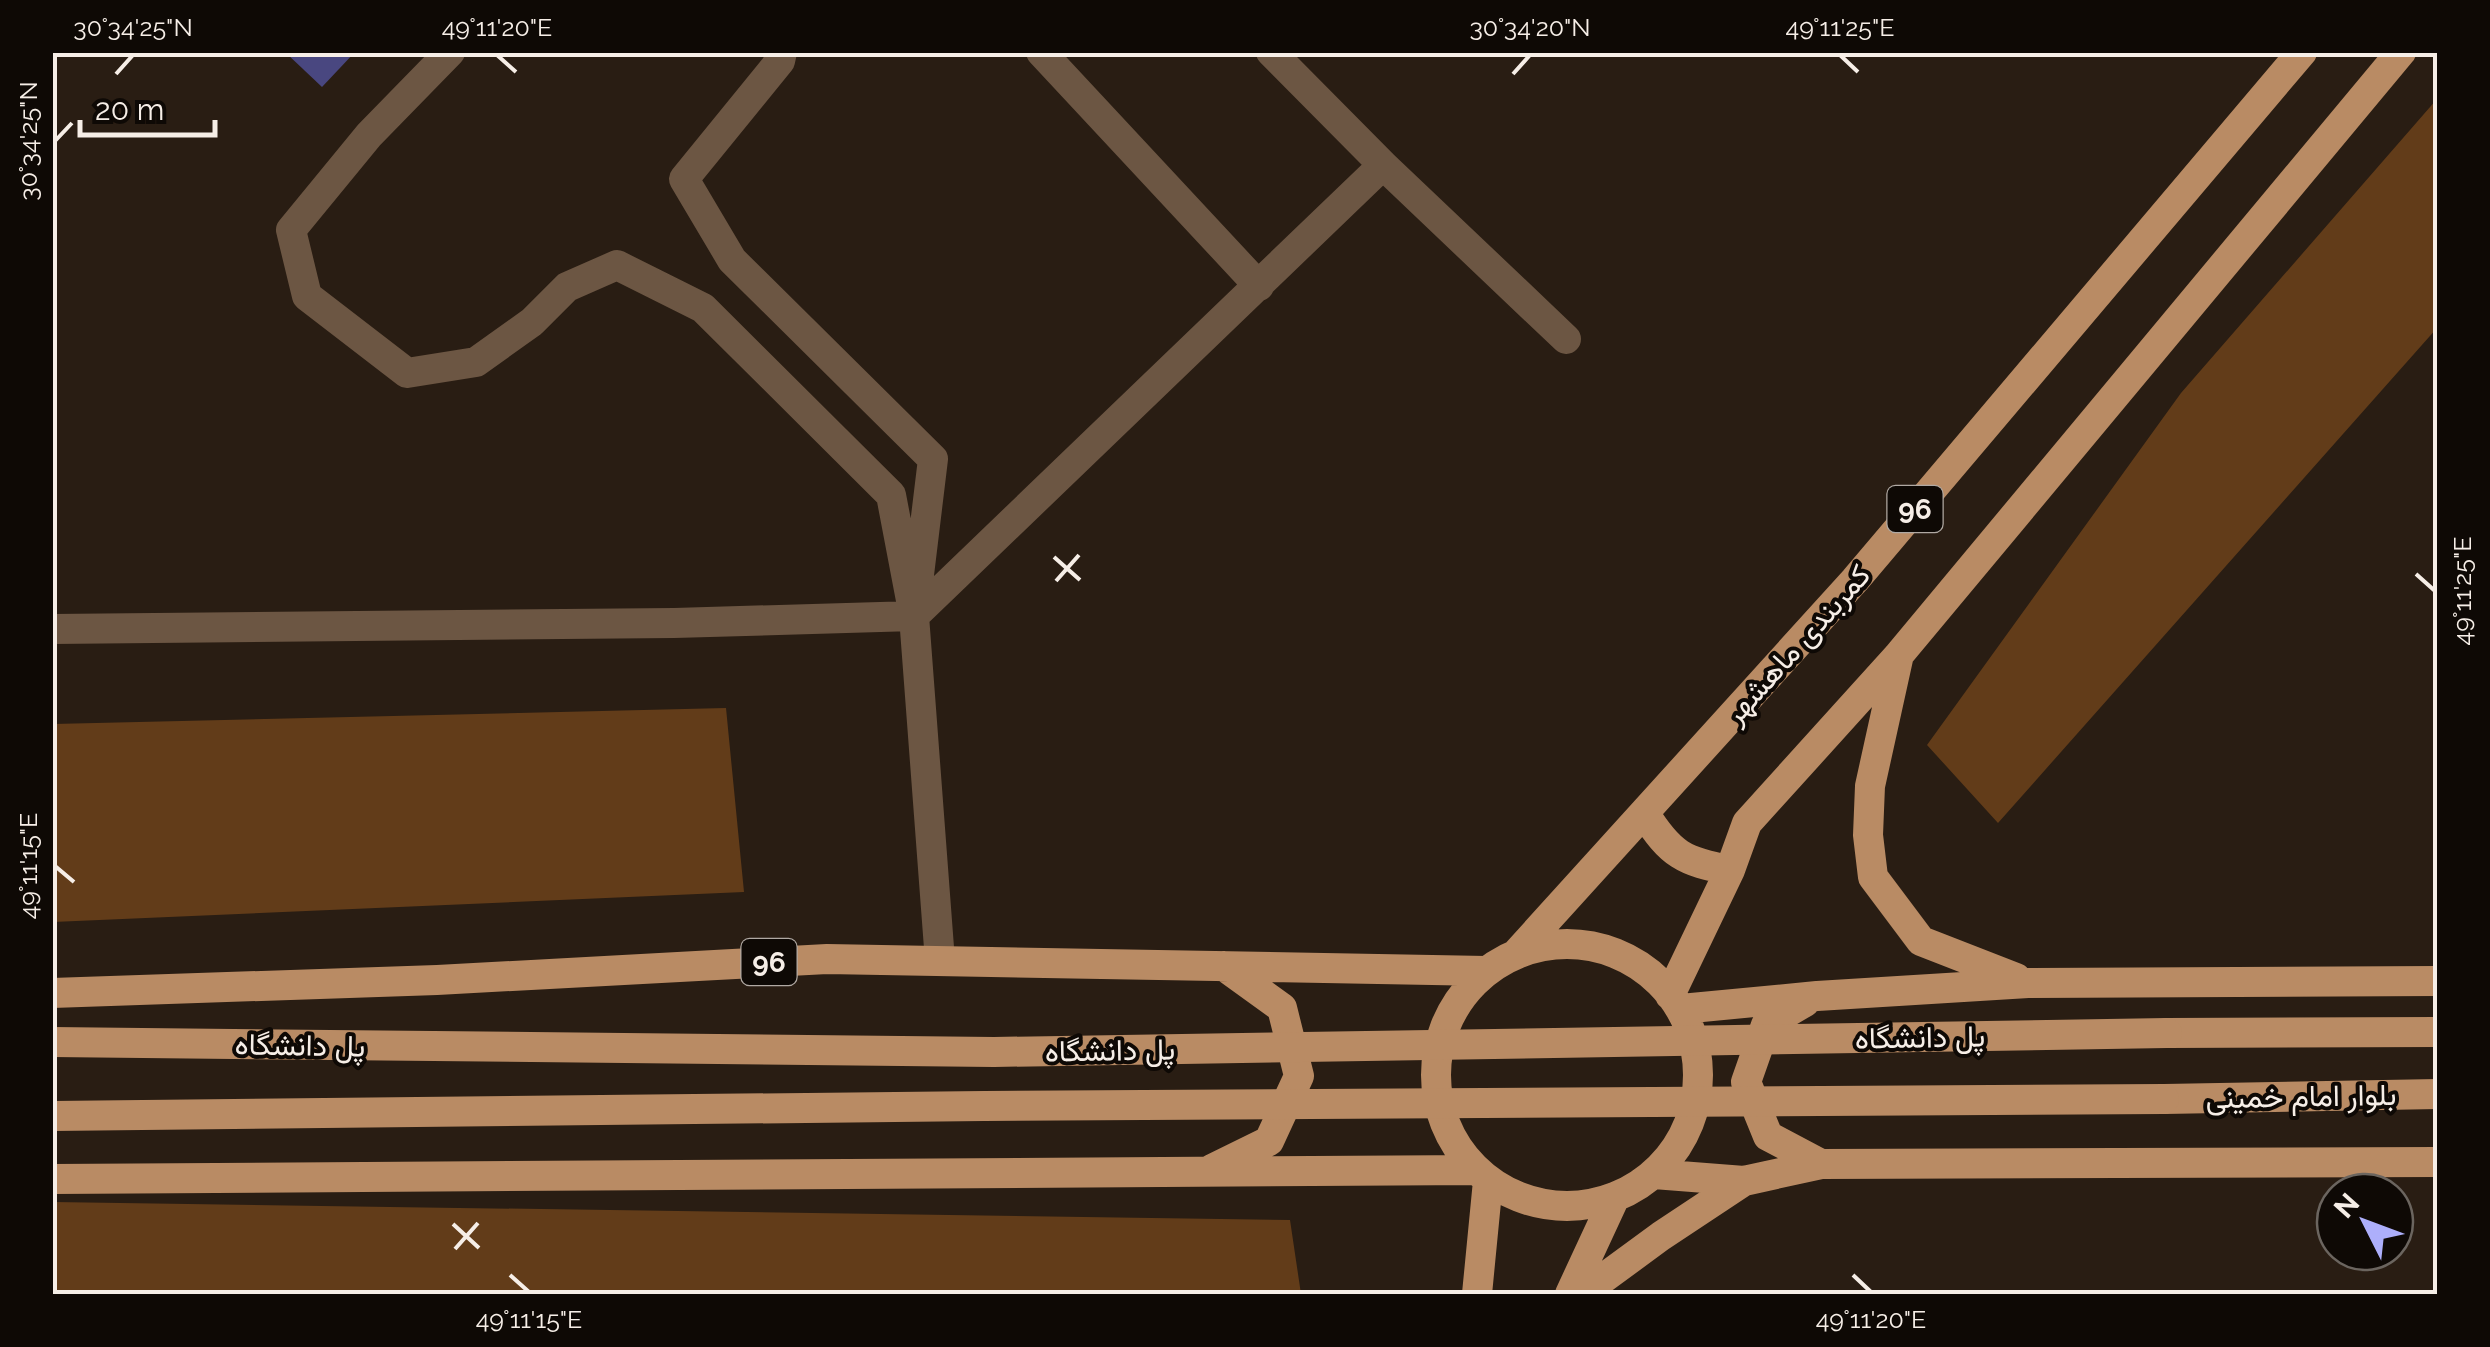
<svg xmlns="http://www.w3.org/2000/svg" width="2490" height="1347" viewBox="0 0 2490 1347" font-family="Raleway,Vazirmatn,sans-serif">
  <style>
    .green { fill: #623c19 }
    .building { fill: #494780 }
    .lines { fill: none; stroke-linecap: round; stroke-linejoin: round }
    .minor { stroke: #6c5643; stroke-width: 30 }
    .major { stroke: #b98b64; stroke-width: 30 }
    .major-bridge { stroke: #b98b64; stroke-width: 30 }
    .ticks { fill: none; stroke: #f6eee7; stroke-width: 4 }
    .labels { text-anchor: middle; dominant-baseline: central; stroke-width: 8; stroke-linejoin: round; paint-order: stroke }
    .shield { fill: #0e0905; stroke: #b0a9a3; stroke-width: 2.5 }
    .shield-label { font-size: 28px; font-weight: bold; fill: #f6eee7 }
    .street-label { font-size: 30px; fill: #f6eee7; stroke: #0e0905 }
    .neatline { fill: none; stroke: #f6eee7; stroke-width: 4 }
    .ticks-label { font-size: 25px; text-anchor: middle; fill: #f6eee7 }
  </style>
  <rect width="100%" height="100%" fill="#291d13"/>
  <path class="green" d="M 2437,99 L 2437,328 L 1998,823 L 1927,745 L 2181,393 Z
    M 726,708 L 744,892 L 53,922 L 53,724 Z
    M 53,1202 L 1290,1220 L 1301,1294 L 53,1294 Z"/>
  <path class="building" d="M 285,52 L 355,52 L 322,87 Z"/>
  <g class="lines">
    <path class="minor" d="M 450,52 L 369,135 L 291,230 L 307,296 L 407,373 L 476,362 L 532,322 L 567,287 L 617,265 L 703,308 L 891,495 L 914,616 L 933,459 L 732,260 L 684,179 L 780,61 L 782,52
      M 1041,52 L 1259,286
      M 1271,52 L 1383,165
      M 52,629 L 674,623 L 914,616
      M 940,961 L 914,616 L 1383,165 L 1566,339"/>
    <path class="major" d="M 1898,659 L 1870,786 L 1868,835 L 1873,877 L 1921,941 L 2016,978
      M 1645,814 C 1670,854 1684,862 1730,870
      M1436 1075a131 131 0 1 1 262 0a131 131 0 1 1-262 0Z
      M 1516,954 L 1855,580 L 2302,52
      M 52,993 L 437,980 L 827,959 L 1486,971
      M 1670,995 L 1730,870 L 1747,823 L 1898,656 L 2401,52
      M 1805,1002 L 1766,1025 L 1746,1082 L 1768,1136 L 1821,1164
      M 1681,1009 L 1817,996 L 2028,983 L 2438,981
      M 2167,1033 L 2438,1032
      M 2164,1099 L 2438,1094
      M 1212,1169 L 1269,1141 L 1299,1076 L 1282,1008 L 1224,966
      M 1654,1174 L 1744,1181 L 1821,1164 L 2438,1162
      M 52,1179 L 1477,1170
      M 1477,1294 L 1488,1181
      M 1570,1294 L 1615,1197
      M 1582,1294 L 1661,1236 L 1744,1181"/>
    <path class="major-bridge" d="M 52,1042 L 994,1052 L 2167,1033
      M 52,1116 L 984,1106 L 2164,1099"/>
  </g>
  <path class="ticks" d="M 497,55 L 516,72M 1840,55 L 1858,72M 116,74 L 133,55M 1513,74 L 1530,55M 55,141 L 72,123M 1054,557 L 1080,580M 2416,574 L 2435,591M 1056,581 L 1079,555M 55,866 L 74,882M 453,1224 L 479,1248M 455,1249 L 478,1223M 510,1275 L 529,1292M 1853,1275 L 1871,1292"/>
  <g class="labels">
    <g class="shield">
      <rect x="1887.5" y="486" width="55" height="46" rx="8"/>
      <rect x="741.5" y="939" width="55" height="46" rx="8"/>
    </g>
    <g class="shield-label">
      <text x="1915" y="509">96</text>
      <text x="769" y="962">96</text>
    </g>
    <g class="street-label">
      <text transform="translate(1797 644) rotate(-48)">کمربندی ماهشهر</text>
      <text transform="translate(1920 1037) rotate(-1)">پل دانشگاه</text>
      <text transform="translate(300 1045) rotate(1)">پل دانشگاه</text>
      <text transform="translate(1110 1050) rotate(-1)">پل دانشگاه</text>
      <text transform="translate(2301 1096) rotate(-1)">بلوار امام خمینی</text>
    </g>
  </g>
  <rect width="2490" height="1347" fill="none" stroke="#0e0905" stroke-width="110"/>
  <g transform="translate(2365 1222) rotate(312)"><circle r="48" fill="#0e0905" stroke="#6b655f" stroke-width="2.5"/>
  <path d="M0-8L18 38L0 25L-18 38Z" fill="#adaffb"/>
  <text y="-15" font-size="28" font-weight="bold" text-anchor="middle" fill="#f6eee7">N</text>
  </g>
  <path d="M80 120v15h135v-15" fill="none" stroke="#f6eee7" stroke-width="5"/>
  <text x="95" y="120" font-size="30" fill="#f6eee7" stroke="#0e0905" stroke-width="8" paint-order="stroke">20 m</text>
  <rect x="55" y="55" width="2380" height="1237" class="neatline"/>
  <g class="ticks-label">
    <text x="133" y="36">30°34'25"N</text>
    <text x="497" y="36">49°11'20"E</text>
    <text x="1530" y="36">30°34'20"N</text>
    <text x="1840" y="36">49°11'25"E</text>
    <text transform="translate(28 141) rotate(-90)" y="9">30°34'25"N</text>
    <text transform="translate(2462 591) rotate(-90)" y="9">49°11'25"E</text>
    <text transform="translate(28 866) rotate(-90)" y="9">49°11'15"E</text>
    <text x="529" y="1328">49°11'15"E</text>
    <text x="1871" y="1328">49°11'20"E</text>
  </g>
</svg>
